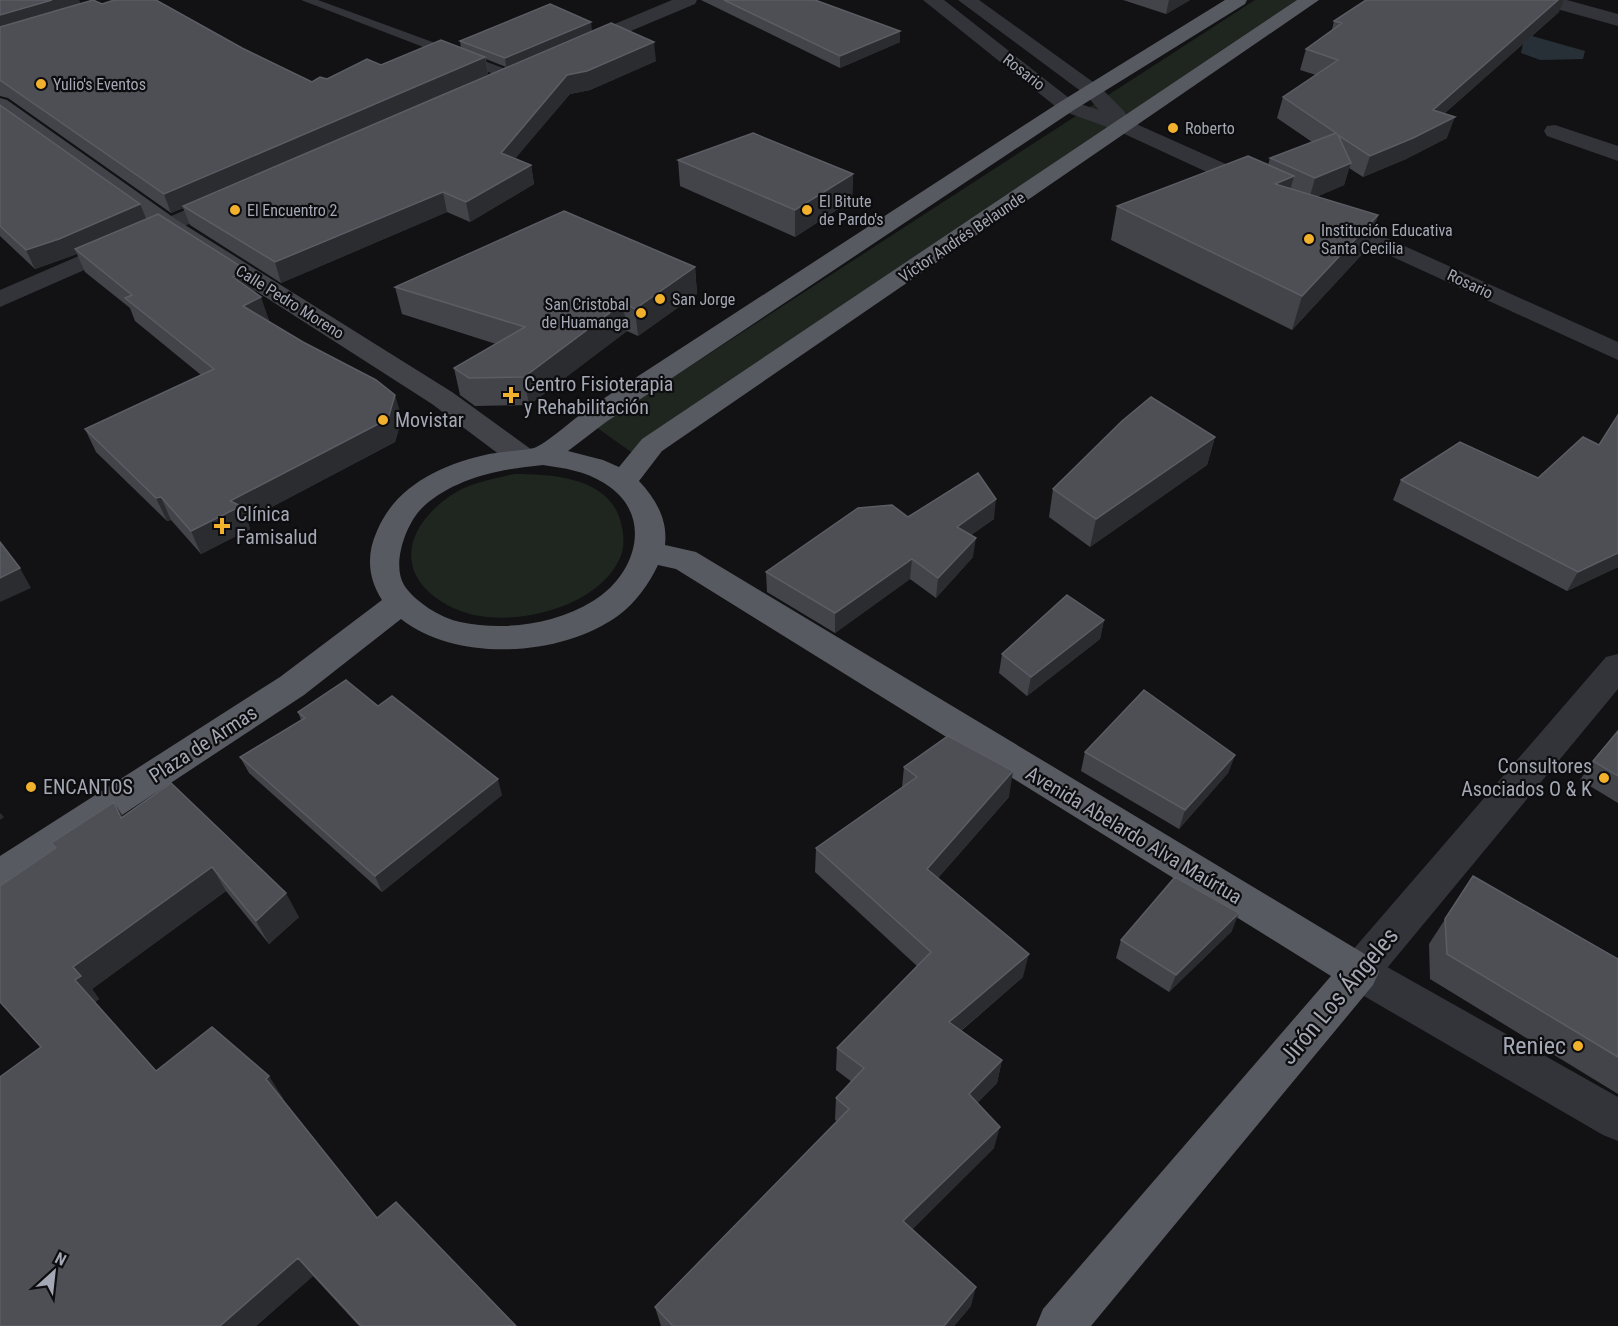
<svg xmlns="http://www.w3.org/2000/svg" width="1618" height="1326" viewBox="0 0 1618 1326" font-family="'Roboto Condensed',sans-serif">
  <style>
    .green { fill: #1e261f }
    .water { fill: #283037 }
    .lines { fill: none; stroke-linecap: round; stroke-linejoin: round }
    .service { fill: #333439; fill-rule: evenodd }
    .minor { fill: #333439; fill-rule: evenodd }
    .tertiary { fill: #333439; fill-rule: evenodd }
    .secondary { fill: #414349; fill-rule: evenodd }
    .trunk { fill: #575a61; fill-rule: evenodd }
    .wall { fill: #434449; fill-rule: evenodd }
    .shaded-wall { fill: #2b2c2f }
    .building { fill: #4e4f55; stroke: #5b5d64; stroke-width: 1.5 }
    .poi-dot { fill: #f2b12c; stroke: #0d0d0f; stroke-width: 2 }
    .labels { text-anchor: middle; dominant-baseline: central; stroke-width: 4.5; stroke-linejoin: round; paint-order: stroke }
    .far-street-label { font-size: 16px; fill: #a3a8b4; stroke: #0d0d0f }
    .far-poi-label { font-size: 16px; fill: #a3a8b4; stroke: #0d0d0f; text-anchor: start }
    .poi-label { font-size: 20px; fill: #a3a8b4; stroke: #0d0d0f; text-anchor: start }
    .street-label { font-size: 20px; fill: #a3a8b4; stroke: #0d0d0f }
    .near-street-label { font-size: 24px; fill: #a3a8b4; stroke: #0d0d0f }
    .near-poi-label { font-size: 24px; fill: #a3a8b4; stroke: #0d0d0f; text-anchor: end }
  </style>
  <rect width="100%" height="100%" fill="#121214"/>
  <path class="green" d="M 1255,0 L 1312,0 L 631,452 L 596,427 Z
    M 514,474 C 552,474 610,477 621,523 C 624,534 625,547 620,558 C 597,610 506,630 458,610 C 397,584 397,533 450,496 C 468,483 492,479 514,474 Z"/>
  <path class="water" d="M 1525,34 L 1585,51 L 1583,59 L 1540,60 L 1521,53 Z"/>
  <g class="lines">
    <path class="service" d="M 301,0 L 318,0 L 514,72 L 515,75 L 514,78 L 504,78 Z"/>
    <path class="minor" d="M 672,0 L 697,0 L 695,4 L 588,49 L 574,49 L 571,45 L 574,41 Z
      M 923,0 L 944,0 L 1074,102 L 1099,110 L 1086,95 L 958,0 L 979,0 L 1100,87 L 1124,111 L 1127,116 L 1125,119 L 1264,181 L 1267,186 L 1264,191 L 1256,193 L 1248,191 L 1118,131 L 1060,110 Z
      M 1537,0 L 1567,0 L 1618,14 L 1618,26 L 1539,4 Z
      M 1555,125 L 1618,146 L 1618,161 L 1547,136 L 1544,131 L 1547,126 Z
      M 229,191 L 237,193 L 241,198 L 237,203 L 0,307 L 0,290 Z
      M 1331,213 L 1618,342 L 1618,360 L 1323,225 L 1319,220 L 1323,215 Z
      M 1618,654 L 1618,689 L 1373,985 L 1359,990 L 1345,985 L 1339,972 L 1345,959 L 1606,657 Z"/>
    <path class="tertiary" d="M 1359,954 L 1373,959 L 1618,1097 L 1618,1141 L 1603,1135 L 1345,985 L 1339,972 L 1345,959 Z"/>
    <path class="secondary" d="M 0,98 L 7,100 L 177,220 L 452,392 L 532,450 L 536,457 L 532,464 L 522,466 L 512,464 L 432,404 L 161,230 L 0,114 Z"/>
    <path class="trunk" d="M 1225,0 L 1247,0 L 1245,4 L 1074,110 L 606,422 L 568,451 L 603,460 L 619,467 L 642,439 L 1297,0 L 1319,0 L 662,451 L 639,481 C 656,499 668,520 665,545 L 696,552 L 1373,959 L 1379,972 L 1373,985 L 1091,1326 L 1036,1326 L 1043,1309 L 1331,976 L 676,569 L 658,565 C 649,584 636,602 619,615 C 562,657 457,663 401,619 L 304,695 L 13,887 L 0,892 L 0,856 L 280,677 L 382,600 C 368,578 366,555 377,531 C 396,485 443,464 489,454 C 504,451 520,451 534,448 C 546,444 575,418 586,410 L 1060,102 ZM 543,465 C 564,468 585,471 604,483 C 655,514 637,574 593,601 C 554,625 504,631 460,622 C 441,618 415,602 404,585 C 391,563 407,521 424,506 C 457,477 501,469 543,465 Z"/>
  </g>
  <path class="wall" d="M 0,0 L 79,0 L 80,4 L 102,4 L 242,48 L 312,82 L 327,79 L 381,65 L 461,48 L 460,41 L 592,31 L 656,61 L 590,90 L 570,94 L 515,158 L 531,165 L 534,184 L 470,222 L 447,212 L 281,283 L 190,225 L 183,208 L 171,213 L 8,98 L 0,96 ZM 570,40 L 422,103 L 488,74 L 486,59 L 506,67 Z
    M 701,0 L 815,0 L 900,31 L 900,42 L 840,68 Z
    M 1123,0 L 1190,0 L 1166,14 Z
    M 1559,12 L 1445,113 L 1447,138 L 1406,159 L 1363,177 L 1349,168 L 1344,185 L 1316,197 L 1378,215 L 1367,249 L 1292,330 L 1111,240 L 1117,206 L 1268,165 L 1270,158 L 1312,142 L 1277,118 L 1283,97 L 1316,75 L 1300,70 L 1306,49 L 1332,30 L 1334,21 Z
    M 0,105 L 140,204 L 146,219 L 255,293 L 269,320 L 268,321 L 402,418 L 395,442 L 247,520 L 250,529 L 201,554 L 171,520 L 167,521 L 96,452 L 85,429 L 201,375 L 135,321 L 130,308 L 85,272 L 77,254 L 35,269 L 0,236 Z
    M 678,160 L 853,174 L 852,200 L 795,237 L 680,186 Z
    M 695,267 L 697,294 L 638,336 L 627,331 L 529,405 L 475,406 L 460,395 L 454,368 L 496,344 L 402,314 L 395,287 Z
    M 1618,415 L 1618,567 L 1567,591 L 1393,500 L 1401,480 L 1538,478 L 1599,445 Z
    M 1215,437 L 1207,465 L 1090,547 L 1049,517 L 1053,489 Z
    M 908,517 L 994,519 L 971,535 L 973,557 L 936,598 L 910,579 L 835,633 L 767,592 L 766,572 Z
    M 1104,620 L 1100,639 L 1027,696 L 999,673 L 1002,654 Z
    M 378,706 L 502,795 L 382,892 L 249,773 L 240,757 L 301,720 L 298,712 Z
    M 1618,731 L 1618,803 L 1580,780 L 1593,761 Z
    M 1085,752 L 1235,755 L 1228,773 L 1179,829 L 1081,771 Z
    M 904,767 L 1009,797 L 938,878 L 1023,977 L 961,1031 L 1002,1060 L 997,1083 L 977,1103 L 994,1148 L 912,1229 L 971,1306 L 954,1326 L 661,1326 L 655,1307 L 837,1121 L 835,1120 L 836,1098 L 852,1082 L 836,1070 L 837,1048 L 917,966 L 815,872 L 816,848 L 902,787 Z
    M 123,816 L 299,917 L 269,944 L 226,891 L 92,989 L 99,999 L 95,1002 L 156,1071 L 283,1098 L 282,1099 L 377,1218 L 516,1326 L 359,1326 L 313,1276 L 256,1326 L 0,1326 L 40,1047 L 56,848 L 51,843 Z
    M 1473,876 L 1618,959 L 1618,1094 L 1430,979 L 1429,944 Z
    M 1232,931 L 1169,992 L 1116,958 L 1121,940 Z"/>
  <path class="shaded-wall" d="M 52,0 L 79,0 L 83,10 L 0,35 L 0,15 Z
    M 1169,0 L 1190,0 L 1166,14 Z
    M 1558,0 L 1564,0 L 1559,12 L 1426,130 L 1433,110 Z
    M 591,22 L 592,31 L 506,67 L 505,58 Z
    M 900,31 L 900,42 L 840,68 L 840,56 Z
    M 654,42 L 656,61 L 590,90 L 570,94 L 504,172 L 501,153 L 567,75 Z
    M 485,57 L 488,74 L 185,207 L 183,206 L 183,208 L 171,213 L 164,194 Z
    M 1455,117 L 1447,138 L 1406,159 L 1363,177 L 1370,156 Z
    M 1351,163 L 1344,185 L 1309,200 L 1315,178 Z
    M 531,165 L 534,184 L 470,222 L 466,202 Z
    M 853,174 L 852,200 L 795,237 L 795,210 Z
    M 1294,176 L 1285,210 L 1275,184 Z
    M 443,192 L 447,212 L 281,283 L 275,262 Z
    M 140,204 L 148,223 L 75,249 L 77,254 L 35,269 L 26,250 Z
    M 1378,215 L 1367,249 L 1292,330 L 1302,296 Z
    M 695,267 L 697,294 L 638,336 L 635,309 Z
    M 248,271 L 256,293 L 233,277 Z
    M 261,297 L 269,320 L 251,329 L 243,306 Z
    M 623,303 L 627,331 L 529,405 L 524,377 Z
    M 395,395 L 402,418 L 395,442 L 247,520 L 250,529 L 201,554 L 191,531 L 230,501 Z
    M 1215,437 L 1207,465 L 1090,547 L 1096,519 Z
    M 161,497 L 171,520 L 167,521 L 156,498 Z
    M 996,499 L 994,519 L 955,546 L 957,527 Z
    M 976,538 L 973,557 L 936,598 L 938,578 Z
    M 1618,553 L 1618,567 L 1567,591 L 1578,572 Z
    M 912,559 L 910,579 L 835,633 L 835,613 Z
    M 20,568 L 31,588 L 0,602 L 0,578 Z
    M 1104,620 L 1100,639 L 1027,696 L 1031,677 Z
    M 1235,755 L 1228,773 L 1179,829 L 1185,810 Z
    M 1013,771 L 1009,797 L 925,893 L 927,869 Z
    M 498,779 L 502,795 L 382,892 L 375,876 Z
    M 114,802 L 129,826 L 121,818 Z
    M 0,813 L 4,817 L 0,820 Z
    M 212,867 L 226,891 L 92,989 L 99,999 L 93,1003 L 75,980 L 73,967 Z
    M 286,893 L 299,917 L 269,944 L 256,921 Z
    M 1239,913 L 1232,931 L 1169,992 L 1176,975 Z
    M 1029,954 L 1023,977 L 945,1044 L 949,1022 Z
    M 1002,1060 L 997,1083 L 965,1116 L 969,1094 Z
    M 269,1076 L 283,1098 L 280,1100 L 266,1079 Z
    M 1000,1127 L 994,1148 L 901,1241 L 903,1221 Z
    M 298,1258 L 313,1276 L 256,1326 L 220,1326 Z
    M 976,1287 L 971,1306 L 954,1326 L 944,1326 Z"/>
  <path class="building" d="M 0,0 L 52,0 L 0,15 Z
    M 93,0 L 102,4 L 114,0 L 156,0 L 242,48 L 312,82 L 320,77 L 327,79 L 367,59 L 381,65 L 441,40 L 485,57 L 164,194 L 0,80 L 0,27 Z
    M 724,0 L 815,0 L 900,31 L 840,56 Z
    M 1366,0 L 1558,0 L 1433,110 L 1455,117 L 1413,138 L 1370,156 L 1338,135 L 1351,163 L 1315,178 L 1270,158 L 1336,133 L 1283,97 L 1338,60 L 1306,49 L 1342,23 L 1334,21 Z
    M 550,4 L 591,22 L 505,58 L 460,41 Z
    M 611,23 L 654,42 L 587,71 L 567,75 L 501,153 L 531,165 L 466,202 L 443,192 L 275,262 L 183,206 Z
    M 0,105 L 140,204 L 59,239 L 26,250 L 0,226 Z
    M 753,133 L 853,174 L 795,210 L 678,160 Z
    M 1248,156 L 1294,176 L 1275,184 L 1378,215 L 1302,296 L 1117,206 Z
    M 564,211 L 695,267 L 635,309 L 623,303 L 524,377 L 469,378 L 454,368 L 525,327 L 395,287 Z
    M 158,214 L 248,271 L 233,277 L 261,297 L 243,306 L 303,342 L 376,380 L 395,395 L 388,419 L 230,501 L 241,506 L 191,531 L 161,497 L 156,498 L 85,429 L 214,369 L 125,298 L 132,295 L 75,249 Z
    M 1151,397 L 1215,437 L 1096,519 L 1053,489 L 1122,421 Z
    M 1618,415 L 1618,553 L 1578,572 L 1401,480 L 1460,442 L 1538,478 L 1583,437 L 1599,445 Z
    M 978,473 L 996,499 L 957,527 L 976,538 L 938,578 L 912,559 L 835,613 L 766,572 L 858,508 L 892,505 L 908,517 Z
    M 0,542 L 20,568 L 0,578 Z
    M 1067,595 L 1104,620 L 1031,677 L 1002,654 Z
    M 346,680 L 378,706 L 392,696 L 498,779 L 375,876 L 240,757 L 305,718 L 298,712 Z
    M 1144,690 L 1235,755 L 1185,810 L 1085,752 Z
    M 1618,731 L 1618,776 L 1593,761 Z
    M 948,736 L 1013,771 L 927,869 L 1029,954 L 949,1022 L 1002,1060 L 969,1094 L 1000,1127 L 903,1221 L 976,1287 L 944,1326 L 673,1326 L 655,1307 L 849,1109 L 836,1098 L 864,1068 L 837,1048 L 931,952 L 816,848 L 917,777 L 904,767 Z
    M 171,783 L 286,893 L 256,921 L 212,867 L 73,967 L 81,976 L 75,980 L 156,1071 L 212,1027 L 269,1076 L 266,1079 L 377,1218 L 396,1202 L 516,1326 L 361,1326 L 298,1258 L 220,1326 L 0,1326 L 0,1077 L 41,1047 L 0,1002 L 0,886 L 56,848 L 51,843 L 114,802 L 121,818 Z
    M 1473,876 L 1618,959 L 1618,1057 L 1447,954 L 1445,919 Z
    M 1175,877 L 1239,913 L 1176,975 L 1121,940 Z"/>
  <g class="poi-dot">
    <circle cx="41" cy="84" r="6"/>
    <circle cx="1173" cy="128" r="6"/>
    <circle cx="235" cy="210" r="6"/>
    <circle cx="807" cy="210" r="6"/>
    <circle cx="1309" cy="239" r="6"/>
    <circle cx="660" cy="299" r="6"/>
    <circle cx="641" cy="313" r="6"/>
    <path d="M508 386h6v6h6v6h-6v6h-6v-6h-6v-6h6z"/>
    <circle cx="383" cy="420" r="6"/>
    <path d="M219 517h6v6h6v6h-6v6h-6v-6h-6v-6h6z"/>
    <circle cx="1604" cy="778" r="6"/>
    <circle cx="31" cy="787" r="6"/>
    <circle cx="1578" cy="1046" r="6"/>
  </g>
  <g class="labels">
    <g class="far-street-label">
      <text transform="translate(1024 72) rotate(38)">Rosario</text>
      <text transform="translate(962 237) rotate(-34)">Víctor Andrés Belaunde</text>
      <text transform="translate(1470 284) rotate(25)">Rosario</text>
      <text transform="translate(290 302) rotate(32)">Calle Pedro Moreno</text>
    </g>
    <g class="far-poi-label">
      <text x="53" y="84">Yulio's Eventos</text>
      <text x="1185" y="128">Roberto</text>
      <text x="819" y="201">El Bitute<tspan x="819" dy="18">de Pardo's</tspan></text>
      <text x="247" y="210">El Encuentro 2</text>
      <text x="1321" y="230">Institución Educativa<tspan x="1321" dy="18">Santa Cecilia</tspan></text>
      <text x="672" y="299">San Jorge</text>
      <text x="629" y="304" text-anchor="end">San Cristobal<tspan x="629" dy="18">de Huamanga</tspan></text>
    </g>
    <g class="poi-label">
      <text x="524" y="384">Centro Fisioterapia<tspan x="524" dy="23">y Rehabilitación</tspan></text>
      <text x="395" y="420">Movistar</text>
      <text x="236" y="514">Clínica<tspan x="236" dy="23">Famisalud</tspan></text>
      <text x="1592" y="766" text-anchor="end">Consultores<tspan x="1592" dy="23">Asociados O &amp; K</tspan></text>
      <text x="43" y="787">ENCANTOS</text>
    </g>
    <g class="street-label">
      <text transform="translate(203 744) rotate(-33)">Plaza de Armas</text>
      <text transform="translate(1134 835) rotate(31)">Avenida Abelardo Alva Maúrtua</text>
    </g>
    <g class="near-street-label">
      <text transform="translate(1339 996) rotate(-50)">Jirón Los Ángeles</text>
    </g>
    <g class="near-poi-label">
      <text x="1566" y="1046">Reniec</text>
    </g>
  </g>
  <g transform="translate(54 1272) rotate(27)" stroke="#0d0d0f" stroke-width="4.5" paint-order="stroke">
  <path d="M0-4.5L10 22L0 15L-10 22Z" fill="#a3a8b4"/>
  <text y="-9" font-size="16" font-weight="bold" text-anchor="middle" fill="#a3a8b4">N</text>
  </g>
</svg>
